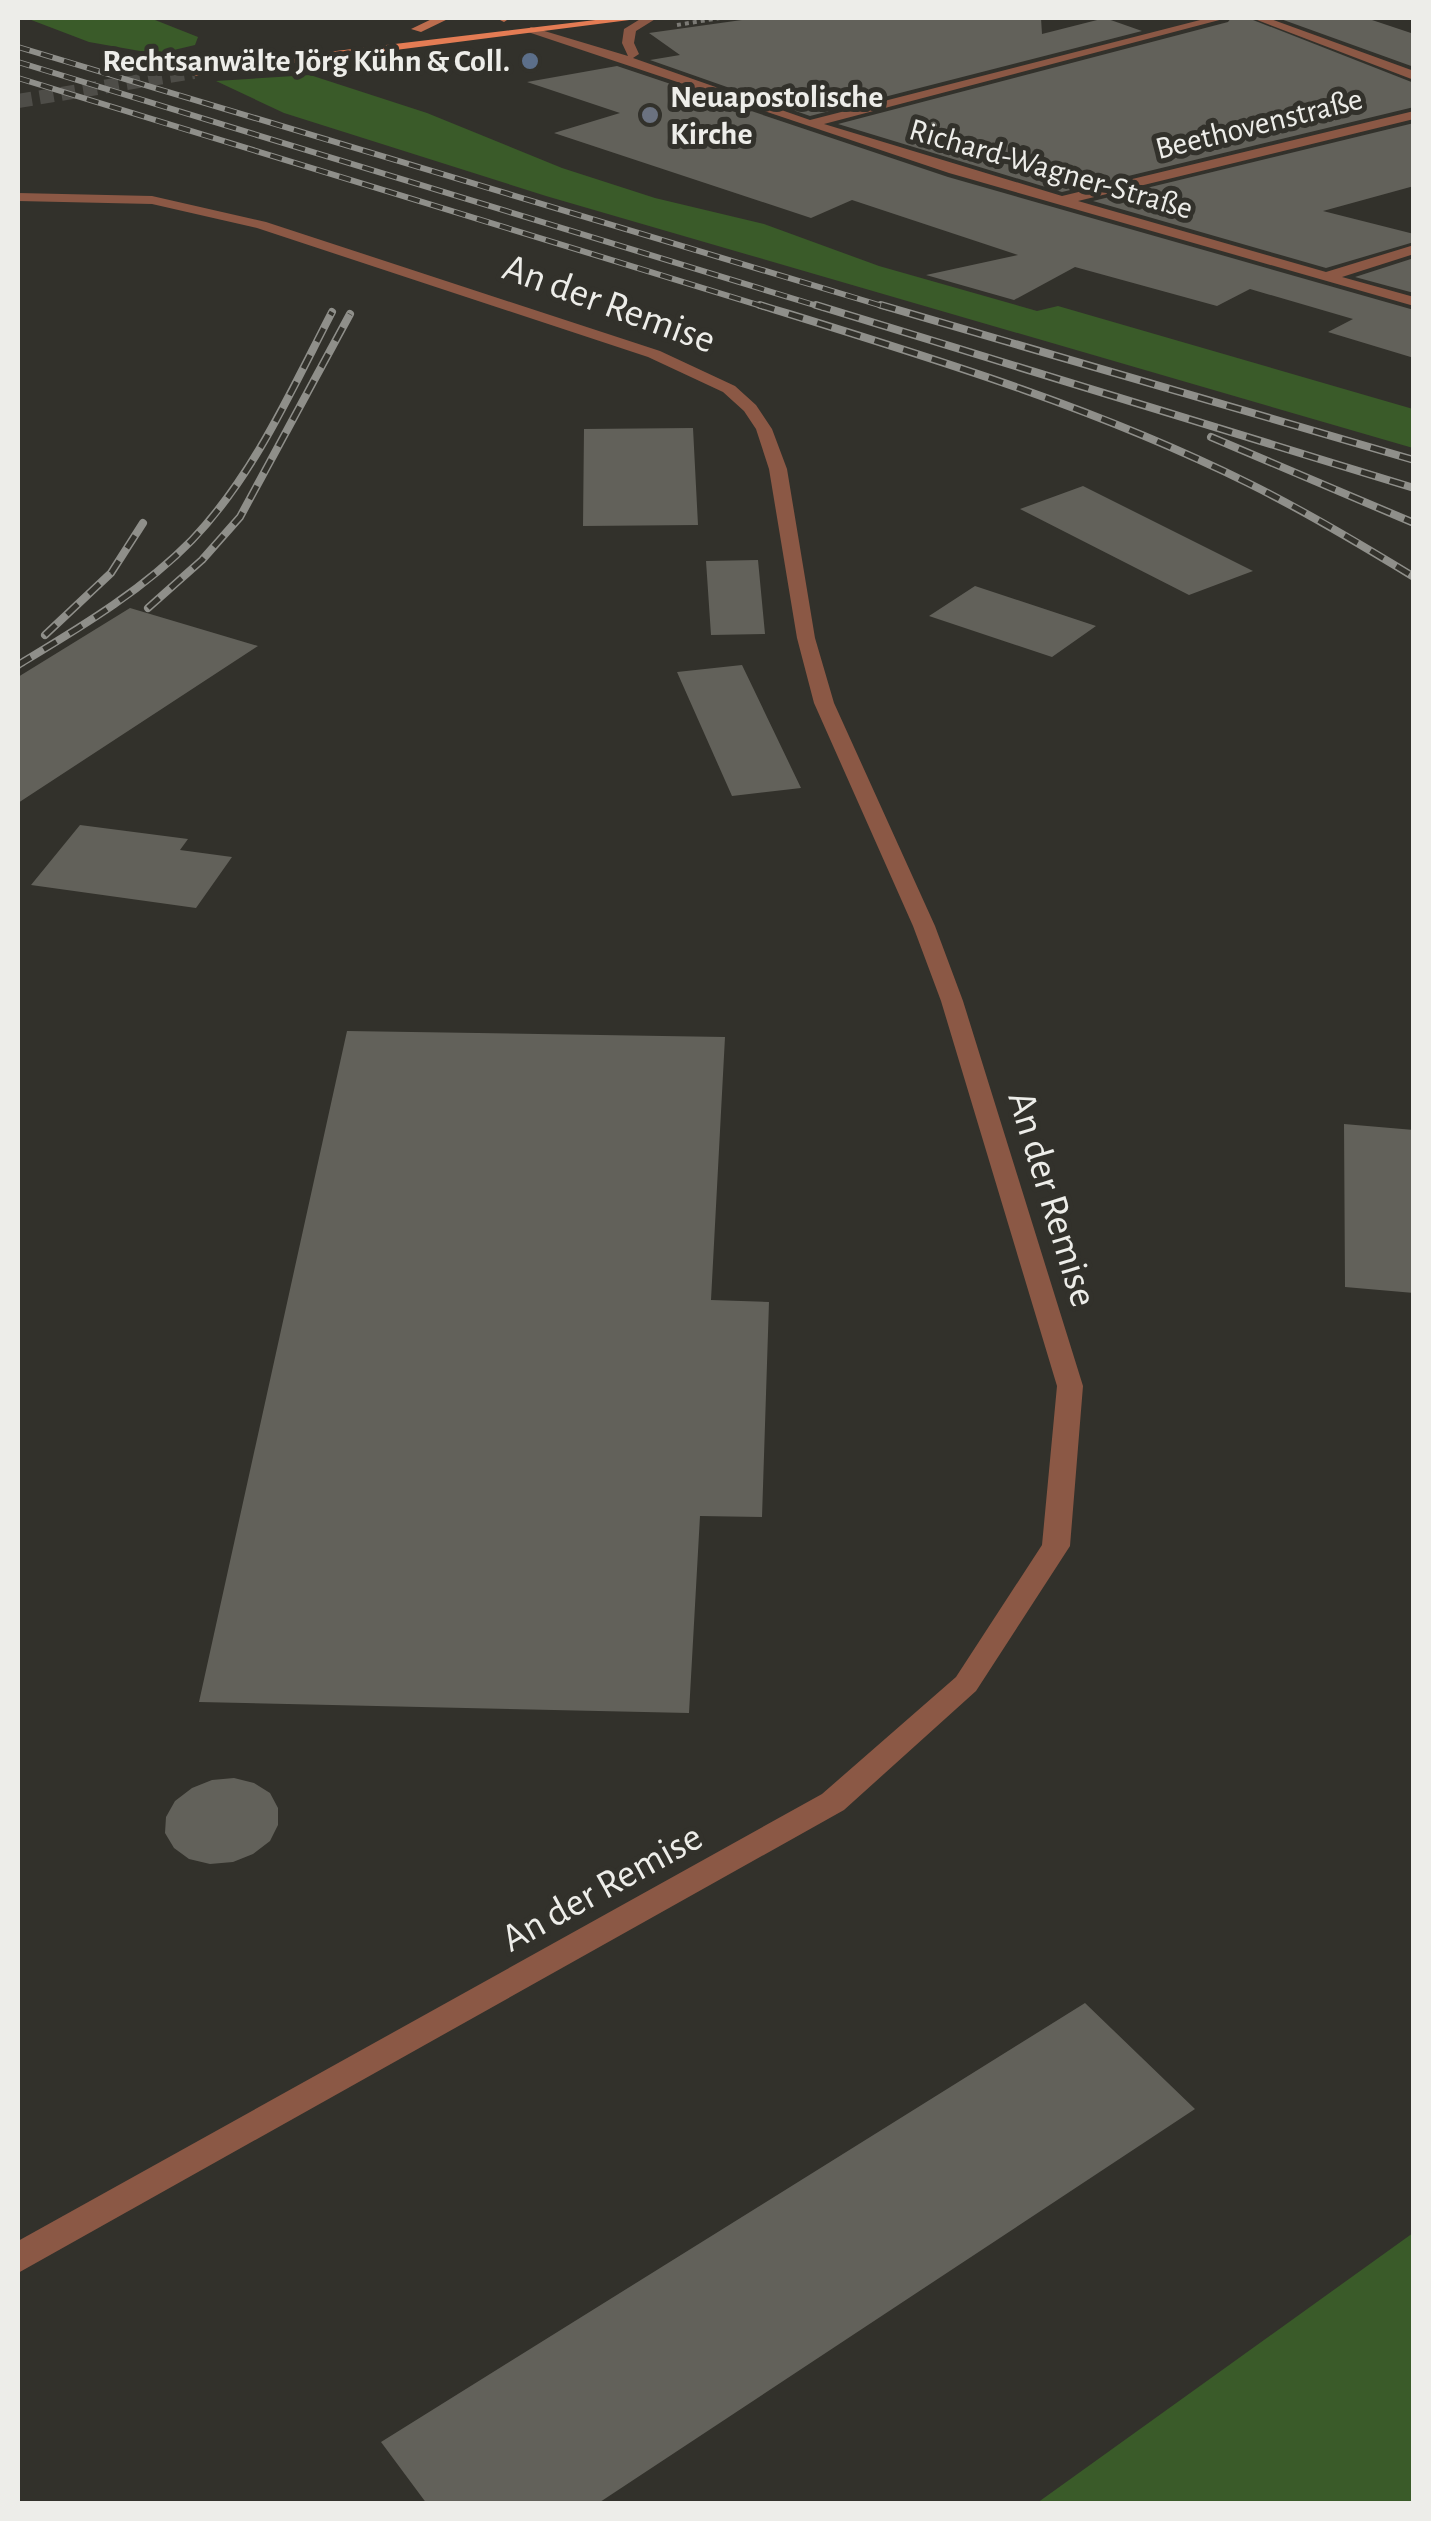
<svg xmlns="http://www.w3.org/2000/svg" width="1431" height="2521" viewBox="0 0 1431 2521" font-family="'Alegreya Sans',sans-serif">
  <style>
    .green { fill: #3a5b29 }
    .building { fill: #62615a }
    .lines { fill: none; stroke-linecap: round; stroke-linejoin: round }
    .primary-tunnel { stroke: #4e4d48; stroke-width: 14; stroke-dasharray: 14 8; stroke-linecap: butt }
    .path { stroke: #7b7a75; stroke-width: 4; stroke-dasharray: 4 4; stroke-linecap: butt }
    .street { fill: #8b5845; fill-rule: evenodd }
    .secondary { fill: #bd6d4e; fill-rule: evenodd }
    .primary { fill: #e47c54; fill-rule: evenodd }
    .rail-far1-casing { stroke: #8f8f8a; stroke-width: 6 }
    .rail-casing { stroke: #8f8f8a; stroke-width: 8 }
    .rail-far1 { stroke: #32312b; stroke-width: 4; stroke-dasharray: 12; stroke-linecap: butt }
    .rail { stroke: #32312b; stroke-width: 5; stroke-dasharray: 15; stroke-linecap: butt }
    .service-dot { fill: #5c6f8a; stroke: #32312b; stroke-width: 4 }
    .worship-dot { fill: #6b7280; stroke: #32312b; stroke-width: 4 }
    .labels { text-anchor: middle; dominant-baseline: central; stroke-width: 10; stroke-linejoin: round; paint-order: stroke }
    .far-poi-label { font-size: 32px; font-weight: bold; fill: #edede9; stroke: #32312b; text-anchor: end }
    .far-street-label { font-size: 32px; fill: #edede9; stroke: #32312b }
    .street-label { font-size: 40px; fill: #edede9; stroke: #32312b }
  </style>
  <rect width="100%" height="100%" fill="#32312b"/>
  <path class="green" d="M 26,18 L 150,18 L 198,37 L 195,45 L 157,54 L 89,42 Z
    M 310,75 L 427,113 L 562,168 L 655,198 L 764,224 L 879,266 L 1037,311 L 1058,306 L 1413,409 L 1413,448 L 546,196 L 284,113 L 216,81 Z
    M 1413,2233 L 1413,2503 L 1037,2503 Z"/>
  <path class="building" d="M 756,18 L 1041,18 L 1042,34 L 1105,18 L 1142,31 L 810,116 L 650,60 L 680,55 L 649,33 Z
    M 1231,18 L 1248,18 L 1414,83 L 1414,107 L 1062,192 L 838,124 L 1228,22 Z
    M 1278,18 L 1366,18 L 1414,34 L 1414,67 Z
    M 617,66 L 948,177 L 1414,310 L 1414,358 L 1328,332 L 1353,319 L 1250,289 L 1217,306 L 1075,267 L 1014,300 L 926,275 L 1018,255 L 852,200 L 811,218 L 554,133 L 620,113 L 527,82 Z
    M 1414,123 L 1414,186 L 1323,211 L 1414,234 L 1414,242 L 1326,268 L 1093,201 Z
    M 1414,258 L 1414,293 L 1355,277 Z
    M 693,428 L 698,525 L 583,526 L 584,429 Z
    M 1083,486 L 1253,571 L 1189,595 L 1020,509 Z
    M 758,560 L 765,634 L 711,635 L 706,561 Z
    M 975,586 L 1096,626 L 1052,657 L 929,616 Z
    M 130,608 L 258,646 L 18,803 L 18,677 Z
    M 742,665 L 801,788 L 732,796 L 677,672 Z
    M 80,825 L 188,839 L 180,850 L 232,857 L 196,908 L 31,885 Z
    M 347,1031 L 725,1037 L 711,1300 L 769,1302 L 762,1517 L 700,1516 L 689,1713 L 199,1702 Z
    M 1344,1124 L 1414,1130 L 1414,1293 L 1345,1287 Z
    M 234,1778 L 254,1783 L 270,1793 L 278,1808 L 278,1825 L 270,1841 L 253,1854 L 233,1862 L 210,1864 L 189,1859 L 174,1848 L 165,1833 L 166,1817 L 175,1801 L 192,1788 L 212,1780 Z
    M 1085,2003 L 1195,2109 L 597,2504 L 427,2504 L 381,2442 Z"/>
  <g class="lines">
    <path class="primary-tunnel" d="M 18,101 L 194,72"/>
    <path class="path" d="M 677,25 L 720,18"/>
    <path class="street" d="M 642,18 L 657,18 L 636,31 L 634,43 L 639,54 L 633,58 L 810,120 L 1208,18 L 1227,18 L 824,124 L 1062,196 L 1414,111 L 1414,119 L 1078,201 L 1326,272 L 1414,245 L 1414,254 L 1342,277 L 1414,297 L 1414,306 L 949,173 L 525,31 L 531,27 L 628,56 L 622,43 L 624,29 Z
      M 1252,18 L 1268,18 L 1414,71 L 1414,80 Z
      M 18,193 L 152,196 L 266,222 L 660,351 L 735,386 L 756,405 L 772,429 L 787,469 L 815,638 L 834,703 L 935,926 L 963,1001 L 1083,1386 L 1070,1546 L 976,1691 L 844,1810 L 18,2273 L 18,2241 L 822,1794 L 956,1677 L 1042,1545 L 1057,1386 L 941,1001 L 913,926 L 814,703 L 797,638 L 769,469 L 756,429 L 744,411 L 723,392 L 648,357 L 257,228 L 152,204 L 18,201 Z"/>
    <path class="secondary" d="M 434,18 L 450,18 L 421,32 L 411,29 Z
      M 496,18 L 510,18 L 504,22 Z"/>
    <path class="primary" d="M 612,18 L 645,18 L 194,76 L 187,72 L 194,68 Z
      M 215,52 L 220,53 L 220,59 L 173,66 L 167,62 Z"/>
    <defs>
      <path id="rail-far1" d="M 18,47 L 889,308
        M 18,62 L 824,308
        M 18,78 L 768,308"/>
      <path id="rail" d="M 760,305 C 925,356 1093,406 1248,483 C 1305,511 1360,544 1414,577
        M 816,305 L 1414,488
        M 881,305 L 1414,460
        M 1211,437 L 1414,523
        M 148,608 L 202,560 L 240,517 L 350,314
        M 45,635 L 111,573 L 143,523
        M 18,665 C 79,628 142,591 192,540 C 254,475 291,391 332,312"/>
    </defs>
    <use href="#rail-far1" class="rail-far1-casing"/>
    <use href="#rail" class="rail-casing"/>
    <use href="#rail-far1" class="rail-far1"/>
    <use href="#rail" class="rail"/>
  </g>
  <circle class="service-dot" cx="530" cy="61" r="10"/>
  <circle class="worship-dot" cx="650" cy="115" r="10"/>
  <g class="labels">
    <g class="far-poi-label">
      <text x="510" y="61">Rechtsanwälte Jörg Kühn &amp; Coll.</text>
      <text x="670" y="97" text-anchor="start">Neuapostolische<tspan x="670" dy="37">Kirche</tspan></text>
    </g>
    <g class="far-street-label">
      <text transform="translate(1259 124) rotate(-14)">Beethovenstraße</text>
      <text transform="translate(1051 169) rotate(16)">Richard-Wagner-Straße</text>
    </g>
    <g class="street-label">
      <text transform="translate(609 304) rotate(20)">An der Remise</text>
      <text transform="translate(1052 1199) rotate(73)">An der Remise</text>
      <text transform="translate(602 1888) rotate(-29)">An der Remise</text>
    </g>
  </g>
  <rect width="1431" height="2521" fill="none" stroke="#edede9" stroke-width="40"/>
</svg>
